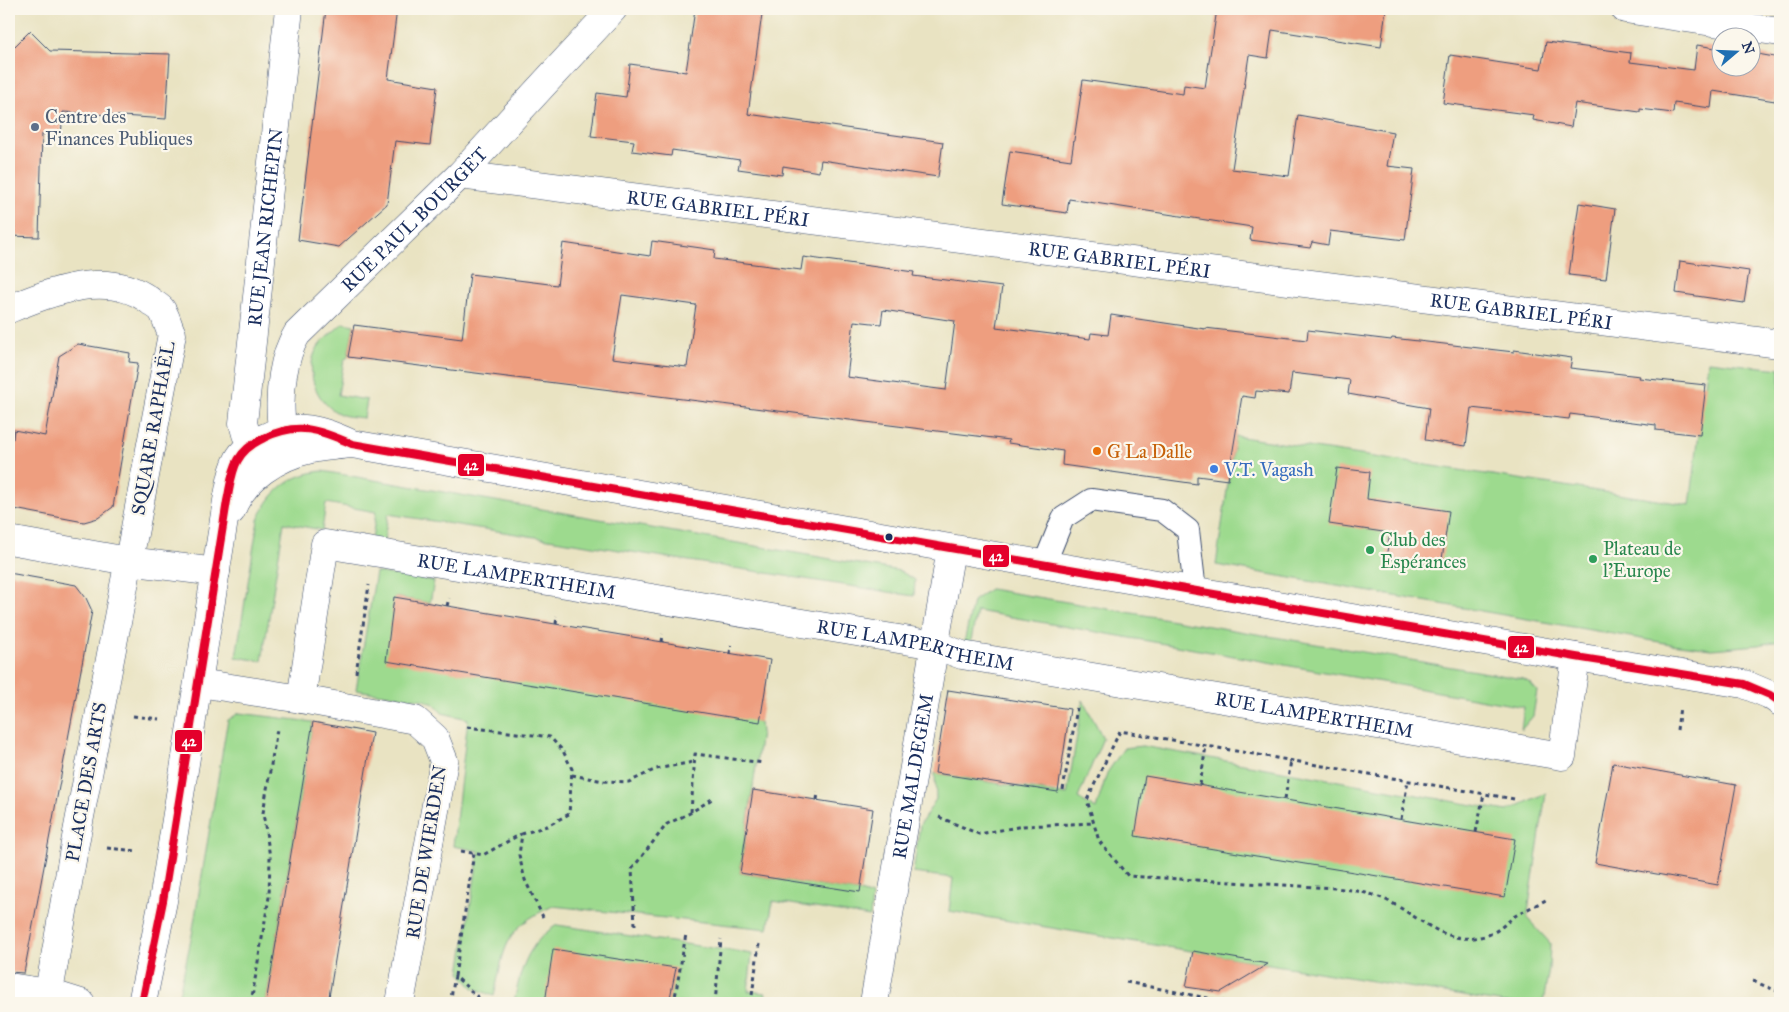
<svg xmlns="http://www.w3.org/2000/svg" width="1789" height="1012" viewBox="0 0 1789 1012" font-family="'IM FELL Great Primer',serif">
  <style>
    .green { fill: #9dda8e; stroke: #5c8476 }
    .building { fill: #ee9e7f; fill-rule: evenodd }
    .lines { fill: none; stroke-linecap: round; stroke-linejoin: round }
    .service-casing { stroke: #3a4a6d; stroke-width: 24 }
    .minor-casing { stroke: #3a4a6d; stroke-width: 29 }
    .tertiary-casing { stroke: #3a4a6d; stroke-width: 29 }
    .path { stroke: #3a4a6d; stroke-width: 3; stroke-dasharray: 4 4; stroke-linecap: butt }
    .service { stroke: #fff; stroke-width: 22 }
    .minor { stroke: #fff; stroke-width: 28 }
    .tertiary { stroke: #fff; stroke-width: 28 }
    .bus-1-casing { stroke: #fbf7ec; stroke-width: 11 }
    .bus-1 { stroke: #e4002b; stroke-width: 8 }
    .service-dot { fill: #5c6f8a; stroke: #fbf7ec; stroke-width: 2 }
    .food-dot { fill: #e8710a; stroke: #fbf7ec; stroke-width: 2 }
    .shop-dot { fill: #3f7fe0; stroke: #fbf7ec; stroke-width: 2 }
    .bus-dot { fill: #1b2f5e; stroke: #fbf7ec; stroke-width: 2 }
    .leisure-dot { fill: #2e9e5b; stroke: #fbf7ec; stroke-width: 2 }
    .labels { text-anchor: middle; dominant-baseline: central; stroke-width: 4.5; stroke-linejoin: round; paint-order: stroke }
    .service-label { font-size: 19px; fill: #4e5e75; stroke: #fbf7ec; text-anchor: start }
    .street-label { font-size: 19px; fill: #1b2f5e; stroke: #fbf7ec }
    .food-label { font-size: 19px; fill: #c56008; stroke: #fbf7ec; text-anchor: start }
    .shop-label { font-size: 19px; fill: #366cbe; stroke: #fbf7ec; text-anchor: start }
    .leisure-label { font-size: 19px; fill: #27864d; stroke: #fbf7ec; text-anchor: start }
    .line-badge { stroke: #fbf7ec; stroke-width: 2 }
    .badge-label { font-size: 14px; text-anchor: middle; font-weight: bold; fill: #fff }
  </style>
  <rect width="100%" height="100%" fill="#fbf7ec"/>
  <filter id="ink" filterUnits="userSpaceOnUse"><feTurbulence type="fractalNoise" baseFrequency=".02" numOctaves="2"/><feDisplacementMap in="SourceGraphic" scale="10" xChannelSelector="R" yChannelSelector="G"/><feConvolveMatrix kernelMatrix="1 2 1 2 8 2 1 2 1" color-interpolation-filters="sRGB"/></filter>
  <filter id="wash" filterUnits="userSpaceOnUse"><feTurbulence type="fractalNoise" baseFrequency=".0096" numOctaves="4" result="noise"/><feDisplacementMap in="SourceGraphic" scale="20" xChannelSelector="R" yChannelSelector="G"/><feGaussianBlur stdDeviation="1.12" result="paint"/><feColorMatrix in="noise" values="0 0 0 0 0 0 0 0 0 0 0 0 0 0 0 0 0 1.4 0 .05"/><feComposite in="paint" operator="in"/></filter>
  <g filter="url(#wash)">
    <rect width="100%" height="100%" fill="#e9e3c2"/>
    <path class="green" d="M 343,323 L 354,325 L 348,357 L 344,360 L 338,395 L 367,400 L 364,418 C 356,417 345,417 338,413 C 316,402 303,370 318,347 C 324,338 335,331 343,323 Z
      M 1708,361 L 1780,369 L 1779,641 L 1758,645 L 1712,649 L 1671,644 L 1216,565 L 1235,436 L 1690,505 Z
      M 322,471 L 900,571 L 915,580 L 914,596 L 388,514 L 384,541 L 372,539 L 376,512 L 326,503 L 322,530 L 284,523 L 262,661 L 236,657 L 258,520 C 271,491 289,475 322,471 Z
      M 376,572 L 434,581 L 430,603 L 394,597 L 760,722 L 761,733 L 740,873 L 860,892 L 872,896 L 870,917 L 773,901 L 768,929 L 553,906 C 503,928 505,947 494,996 L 473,988 L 460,973 L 479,851 L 453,846 L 468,719 L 442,713 L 434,704 L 424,700 L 356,690 Z
      M 990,589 L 1523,679 L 1530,683 L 1537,691 L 1533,716 L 1521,730 L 1524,707 L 977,611 L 970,645 L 964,643 L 973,601 Z
      M 1083,700 L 1103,738 L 1078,798 L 1096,809 L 1107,773 L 1124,748 L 1142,746 L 1507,811 L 1546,793 L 1527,918 L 1550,943 L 1549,968 L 1543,1003 L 1505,1003 L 949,911 L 953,878 L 913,873 L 920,825 L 936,799 L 935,773 L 1067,795 Z
      M 239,713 L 313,722 L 266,1003 L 177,1003 L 192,935 L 226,730 L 228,720 Z
      M 557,925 L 752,954 L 748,991 L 766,993 L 764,1003 L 514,1003 C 520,971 527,943 557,925 Z"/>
    <g id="blocks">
      <path class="building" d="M 326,9 L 397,9 L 388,79 L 437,87 L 430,145 L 395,141 L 387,204 L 339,247 L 298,240 Z
        M 695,9 L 725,9 L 762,14 L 748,114 L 943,142 L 938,177 L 821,160 L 819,172 L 783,166 L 782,175 L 738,169 L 740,160 L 672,150 L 671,156 L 632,151 L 634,141 L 591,136 L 597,93 L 626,97 L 630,64 L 686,72 Z
        M 1217,9 L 1386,9 L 1381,47 L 1272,30 L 1268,58 L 1249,55 L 1232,169 L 1289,176 L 1298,115 L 1393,132 L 1387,166 L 1414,169 L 1405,240 L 1330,231 L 1328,245 L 1312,242 L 1310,248 L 1250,240 L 1252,227 L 1069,199 L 1067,213 L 1002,204 L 1010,151 L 1071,160 L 1083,80 L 1183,94 L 1184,85 L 1205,88 Z
        M 30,31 L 50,51 L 170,54 L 166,119 L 63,112 L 61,136 L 42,134 L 39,237 L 9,236 L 9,52 Z
        M 1546,42 L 1631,53 L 1630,62 L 1694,70 L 1697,45 L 1722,49 L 1722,68 L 1752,68 L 1752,53 L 1780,58 L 1775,101 L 1713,91 L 1711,108 L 1674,103 L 1673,113 L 1640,109 L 1640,112 L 1575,103 L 1571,127 L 1533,120 L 1534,115 L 1443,103 L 1450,55 L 1541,69 Z
        M 1579,203 L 1615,209 L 1606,279 L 1569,275 Z
        M 652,241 L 715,250 L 714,259 L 801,270 L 803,257 L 914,272 L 913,276 L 1002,287 L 996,327 L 1090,339 L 1091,333 L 1108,335 L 1111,315 L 1205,329 L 1205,328 L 1307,340 L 1308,330 L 1391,340 L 1392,338 L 1514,352 L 1514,350 L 1572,358 L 1570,368 L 1640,376 L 1639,378 L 1706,385 L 1700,435 L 1656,430 L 1656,425 L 1570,414 L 1569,419 L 1471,408 L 1466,446 L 1425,440 L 1429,408 L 1348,394 L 1350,380 L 1292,373 L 1289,394 L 1256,391 L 1255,398 L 1242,396 L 1228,480 L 1197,476 L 1197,484 L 1062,465 L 1063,451 L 1008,443 L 1009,440 L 348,357 L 354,325 L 462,339 L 470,274 L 557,285 L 563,243 L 650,256 ZM 622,295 L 696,305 L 687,367 L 612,358 ZM 883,310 L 955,321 L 946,390 L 847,377 L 854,321 L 881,324 Z
        M 1680,261 L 1749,271 L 1744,303 L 1676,293 Z
        M 78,344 L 130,353 L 129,362 L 138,363 L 113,507 L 98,518 L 84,522 L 9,508 L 9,438 L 13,439 L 14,430 L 45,436 L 59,356 Z
        M 1337,468 L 1370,472 L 1367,499 L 1449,511 L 1441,566 L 1386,558 L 1390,533 L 1329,524 Z
        M 9,573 L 76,585 L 86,598 L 92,611 L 24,973 L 9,972 Z
        M 394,597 L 770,660 L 760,722 L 386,661 Z
        M 948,690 L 1070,709 L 1058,792 L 935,773 Z
        M 313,722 L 372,733 L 328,1003 L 266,1003 Z
        M 1613,763 L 1736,785 L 1718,885 L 1595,863 Z
        M 1145,776 L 1515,839 L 1505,897 L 1135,836 Z
        M 753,790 L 873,809 L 860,892 L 740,873 Z
        M 553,949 L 676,968 L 669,1003 L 545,1003 Z
        M 1193,951 L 1268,964 L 1221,992 L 1186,987 Z"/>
    </g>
  </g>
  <g filter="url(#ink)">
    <use href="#blocks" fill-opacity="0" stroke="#3a4a6d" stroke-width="1"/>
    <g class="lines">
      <defs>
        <path id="service" d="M 1044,565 L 1063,518 L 1091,500 L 1162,510 L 1188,530 L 1195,591"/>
        <g id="minor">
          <path d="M 1625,9 L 1780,32"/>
          <path id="s1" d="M 460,175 L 1780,344"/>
          <path d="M 9,309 C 51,292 107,269 149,300 C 152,303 158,306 161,309 C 166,315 168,327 172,334 L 75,843 L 47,1003"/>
          <path id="s2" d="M 290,452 C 286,441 282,430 281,418 C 279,392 283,356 297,334 L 460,175 L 613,9"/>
          <path id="s3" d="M 265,464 L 246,434 L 243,423 L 289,9"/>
          <path d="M 9,540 L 128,561 L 216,572"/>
          <path d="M 199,683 L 301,699 L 415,720 L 435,738 L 444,761 L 400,1003"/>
          <path id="s4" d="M 301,699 L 325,544 L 935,645 L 962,655 L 1562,756 L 1576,657"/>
          <path d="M 9,987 L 49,993 L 81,1003"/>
          <path id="s5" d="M 874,1003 L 951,549"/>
        </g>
        <path id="tertiary" d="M 231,511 C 243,478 278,456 311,449 C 324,446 337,446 350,444
          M 142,1003 L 163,901 L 227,501 C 230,488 231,472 238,460 C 244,449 253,443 264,438 C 298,421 320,430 352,444 L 1576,657 L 1744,684 L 1770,695 L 1780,702"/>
      </defs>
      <use href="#service" class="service-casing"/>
      <use href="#minor" class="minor-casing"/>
      <use href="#tertiary" class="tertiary-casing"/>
      <path class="path" d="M 447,606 L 449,598
        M 556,624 L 557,616
        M 662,642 L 663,634
        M 730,654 L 731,645
        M 356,673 L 369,585
        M 133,716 L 159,719
        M 467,727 L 550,737 L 563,751 L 572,769 L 569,814 L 547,826 L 522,834 L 519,855 L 525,880 L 543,917
        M 1677,730 L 1680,707
        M 572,775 L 604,781 L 629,782 L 656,769 L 693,762
        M 1200,785 L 1206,746
        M 1063,790 L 1077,708
        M 1285,799 L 1291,760
        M 1514,799 L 1120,731 L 1087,800 L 1099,841 L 1128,876 L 1334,888 C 1352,890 1369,892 1386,900 C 1416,914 1443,945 1480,937 C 1497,934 1503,925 1515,916 C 1525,910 1536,905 1546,900
        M 817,800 L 818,792
        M 691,812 L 695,754 L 764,763
        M 939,817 L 979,834 L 1023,826 L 1094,823
        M 1401,819 L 1408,781
        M 1476,832 L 1484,794
        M 107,848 L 138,851
        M 461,851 L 483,855 L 521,834
        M 635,925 L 632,869 L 667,824 L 690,813 L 712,799
        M 455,976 L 474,853
        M 1753,981 L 1780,992
        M 1126,982 L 1232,1003
        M 251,1003 L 269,897 L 270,857 L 263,813 L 277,729
        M 450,1003 L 455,976 L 484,1003
        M 674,1003 L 686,934
        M 715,1003 L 721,939
        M 751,1003 L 759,944"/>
      <use href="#service" class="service"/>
      <use href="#minor" class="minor"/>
      <use href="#tertiary" class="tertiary"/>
      <defs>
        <path id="bus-1" d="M 142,1003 L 163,901 L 227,501 C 230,488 231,472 238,460 C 244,449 253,443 264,438 C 298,421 320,430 352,444 L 1576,657 L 1744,684 L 1770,695 L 1780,702"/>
      </defs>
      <use href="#bus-1" class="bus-1-casing"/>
      <use href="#bus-1" class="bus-1"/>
    </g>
  </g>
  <circle class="service-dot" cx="35" cy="127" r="5"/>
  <circle class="food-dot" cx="1097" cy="451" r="5"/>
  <circle class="shop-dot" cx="1214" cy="469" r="5"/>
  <circle class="bus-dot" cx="889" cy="537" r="4.5"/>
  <g class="leisure-dot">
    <circle cx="1370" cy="550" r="5"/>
    <circle cx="1593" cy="559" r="5"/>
  </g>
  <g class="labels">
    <g class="service-label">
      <text x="45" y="116">Centre des<tspan x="45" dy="22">Finances Publiques</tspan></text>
    </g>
    <g class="street-label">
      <text stroke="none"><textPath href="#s1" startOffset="260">RUE GABRIEL PÉRI</textPath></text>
      <text stroke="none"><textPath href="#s2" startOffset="286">RUE PAUL BOURGET</textPath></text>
      <text stroke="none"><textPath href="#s3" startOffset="244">RUE JEAN RICHEPIN</textPath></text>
      <text stroke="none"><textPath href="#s1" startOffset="665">RUE GABRIEL PÉRI</textPath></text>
      <text stroke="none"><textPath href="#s1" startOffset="1070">RUE GABRIEL PÉRI</textPath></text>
      <text transform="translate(153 428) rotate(-80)">SQUARE RAPHAËL</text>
      <text stroke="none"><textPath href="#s4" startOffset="351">RUE LAMPERTHEIM</textPath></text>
      <text stroke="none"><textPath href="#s4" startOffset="756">RUE LAMPERTHEIM</textPath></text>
      <text stroke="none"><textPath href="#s4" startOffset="1161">RUE LAMPERTHEIM</textPath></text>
      <text stroke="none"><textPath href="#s5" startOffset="230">RUE MALDEGEM</textPath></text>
      <text transform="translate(86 782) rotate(-80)">PLACE DES ARTS</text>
      <text transform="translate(426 852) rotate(-81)">RUE DE WIERDEN</text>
    </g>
    <g class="food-label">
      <text x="1107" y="451">G La Dalle</text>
    </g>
    <g class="shop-label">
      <text x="1224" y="469">V.T. Vagash</text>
    </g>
    <g class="leisure-label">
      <text x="1380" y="539">Club des<tspan x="1380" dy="22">Espérances</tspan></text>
      <text x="1603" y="548">Plateau de<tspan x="1603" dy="22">l'Europe</tspan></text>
    </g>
  </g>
  <g class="line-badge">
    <rect x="457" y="453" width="28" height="24" rx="5" fill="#e4002b"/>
    <rect x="982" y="544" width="28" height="24" rx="5" fill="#e4002b"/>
    <rect x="1507" y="635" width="28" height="24" rx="5" fill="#e4002b"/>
    <rect x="174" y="729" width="29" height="24" rx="5" fill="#e4002b"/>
  </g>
  <g class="badge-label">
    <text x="471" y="470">42</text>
    <text x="996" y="561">42</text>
    <text x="1521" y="652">42</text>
    <text x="189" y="746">42</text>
  </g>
  <rect width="1789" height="1012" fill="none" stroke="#fbf7ec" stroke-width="30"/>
  <g transform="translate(1736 52) rotate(71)"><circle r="24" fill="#fbf7ec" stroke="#a1a7b3"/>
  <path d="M0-4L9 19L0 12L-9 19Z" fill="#1f6fb2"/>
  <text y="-8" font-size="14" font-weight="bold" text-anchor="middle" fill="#1b2f5e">N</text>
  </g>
</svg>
